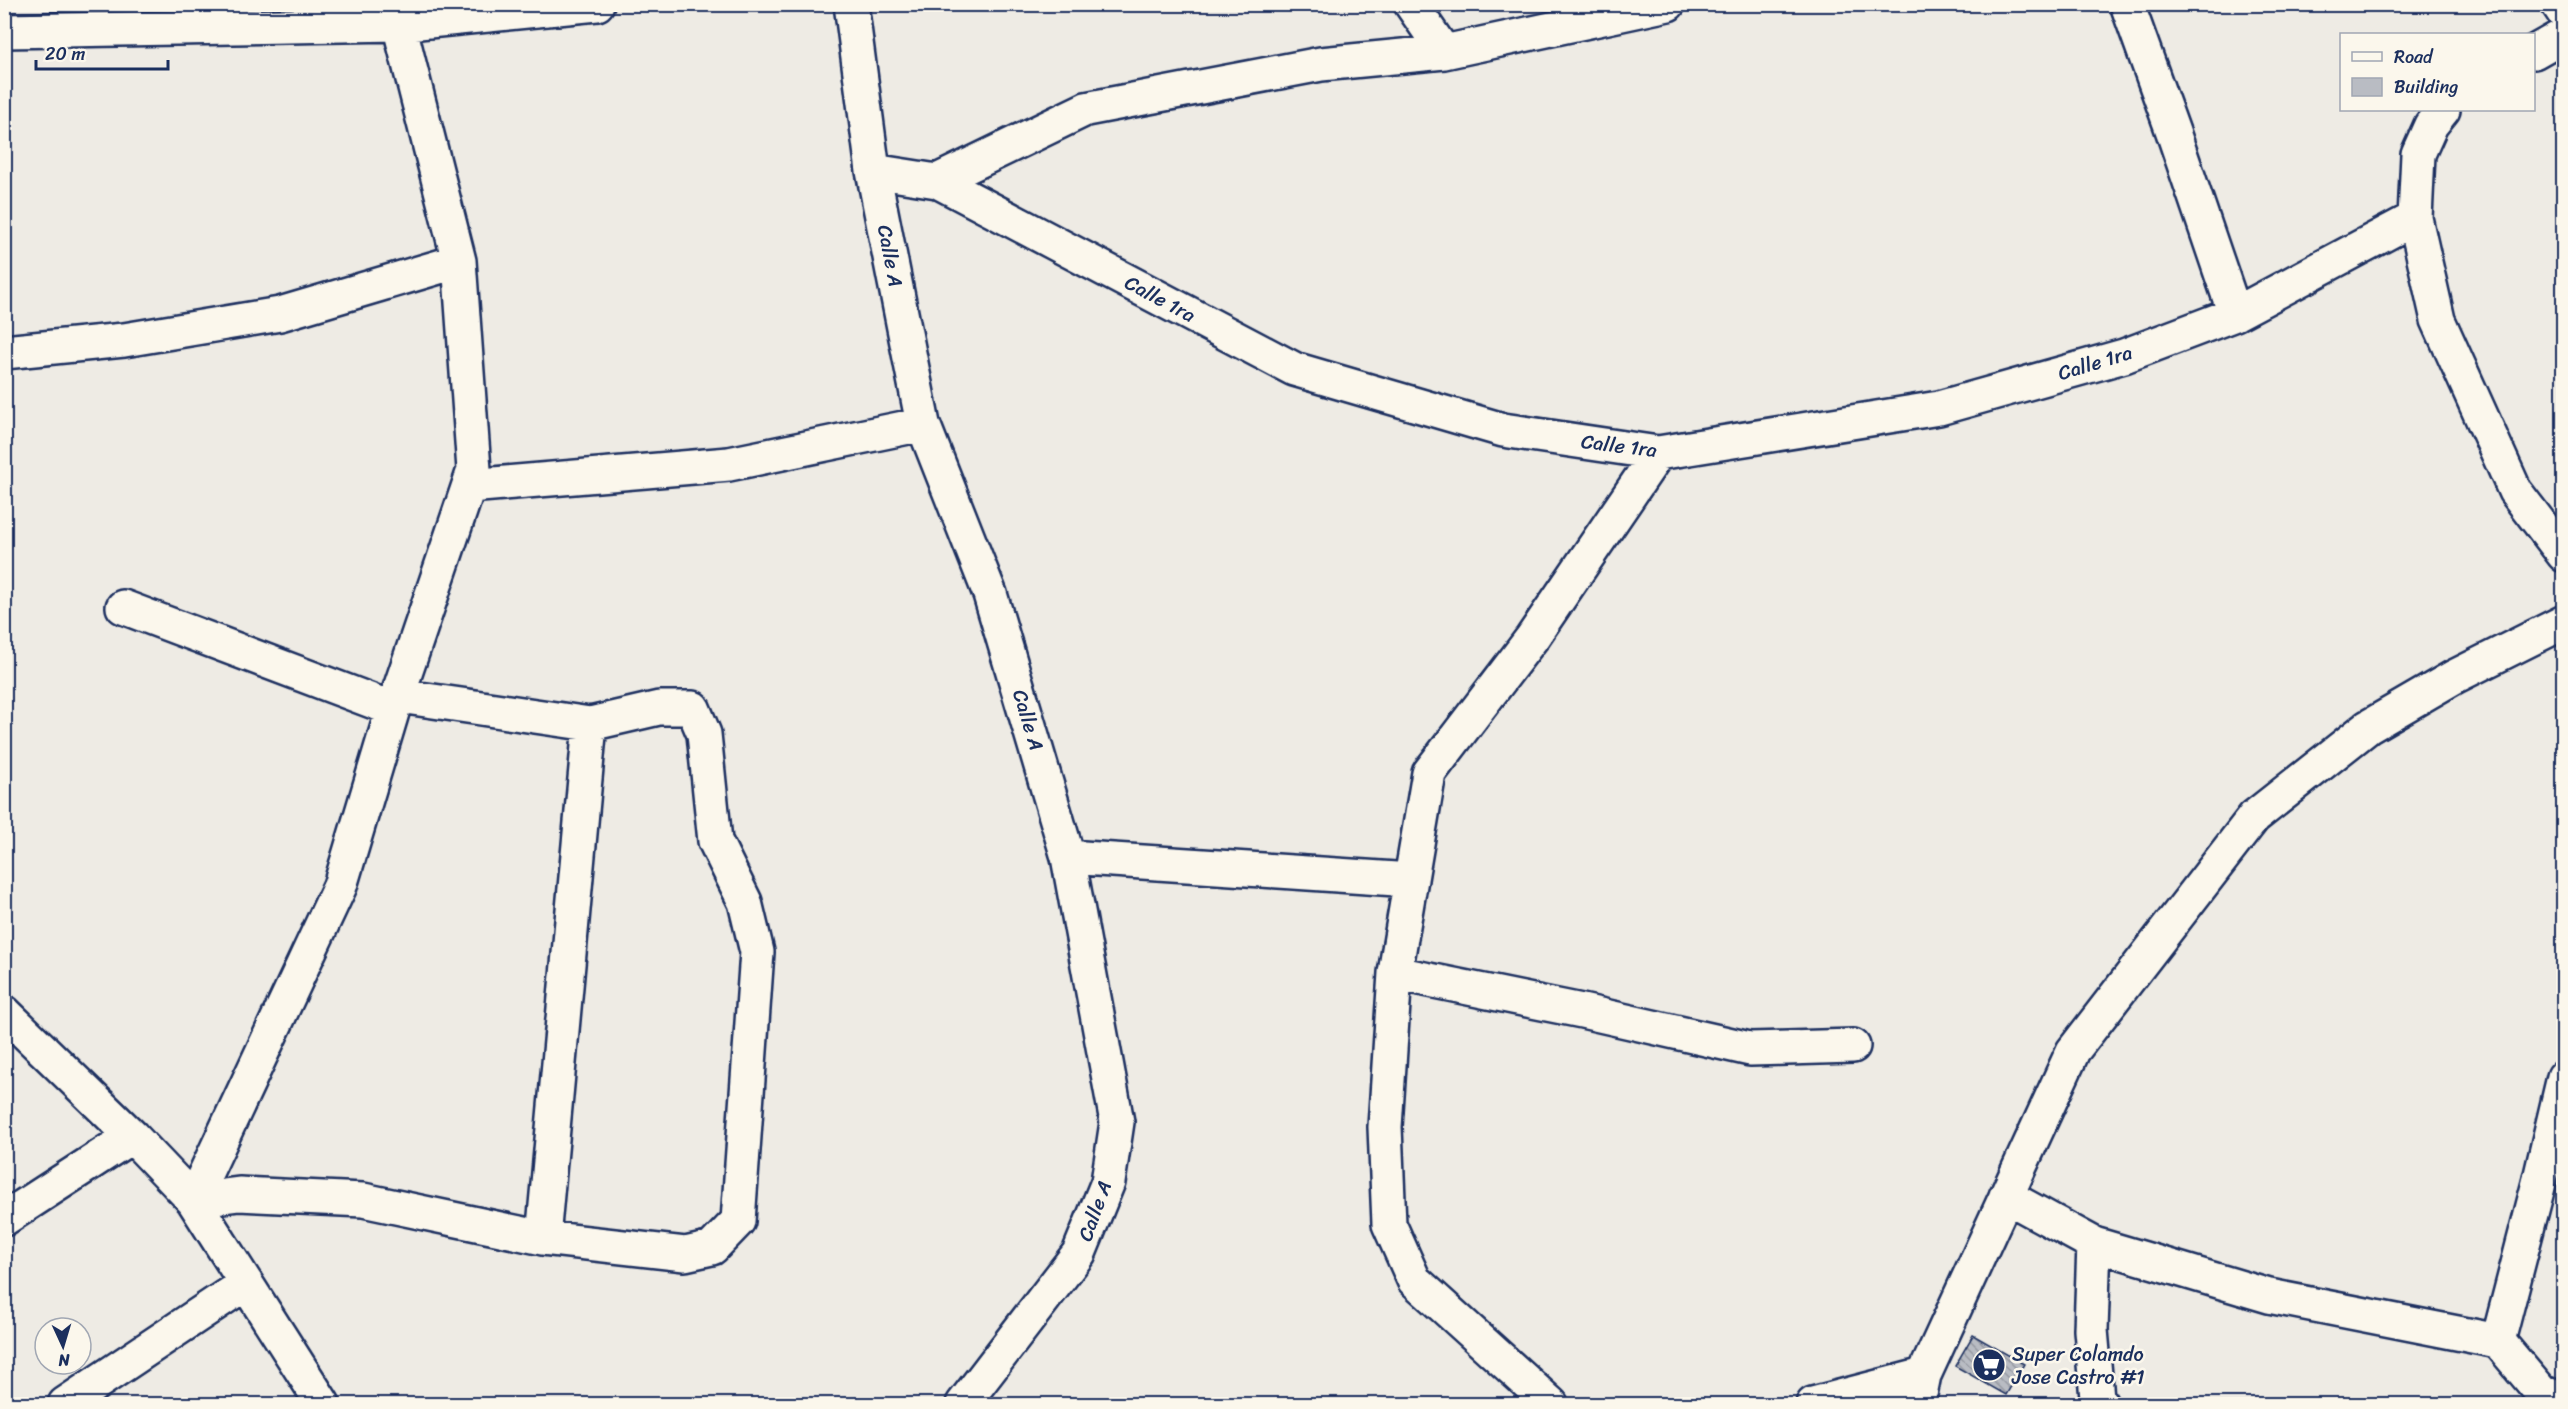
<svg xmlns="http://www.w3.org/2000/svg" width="2568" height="1409" viewBox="0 0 2568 1409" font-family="Sriracha,sans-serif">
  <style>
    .building { fill: url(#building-back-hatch); stroke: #1b2f5e; stroke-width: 1.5 }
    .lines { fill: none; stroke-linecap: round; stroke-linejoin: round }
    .minor-casing { stroke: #1b2f5e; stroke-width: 38 }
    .minor { stroke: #fbf7ec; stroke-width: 33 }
    .labels { text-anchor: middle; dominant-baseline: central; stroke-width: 5; stroke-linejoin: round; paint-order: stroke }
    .street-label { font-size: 20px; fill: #1b2f5e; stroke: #fbf7ec }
    .poi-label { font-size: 20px; fill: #1b2f5e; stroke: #fbf7ec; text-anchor: start }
  </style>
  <defs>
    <pattern id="building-back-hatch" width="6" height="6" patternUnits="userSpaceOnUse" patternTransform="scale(1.5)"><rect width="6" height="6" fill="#b9bcc3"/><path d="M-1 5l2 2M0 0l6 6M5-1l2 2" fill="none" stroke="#9699a2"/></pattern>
  </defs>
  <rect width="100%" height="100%" fill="#eeebe4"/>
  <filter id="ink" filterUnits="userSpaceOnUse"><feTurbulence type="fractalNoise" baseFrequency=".0167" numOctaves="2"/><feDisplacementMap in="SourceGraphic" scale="12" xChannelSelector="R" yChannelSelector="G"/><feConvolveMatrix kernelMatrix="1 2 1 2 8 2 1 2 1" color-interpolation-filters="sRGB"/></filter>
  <g filter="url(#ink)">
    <path class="building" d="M 1973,1335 L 2024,1364 L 2006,1395 L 1955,1366 Z"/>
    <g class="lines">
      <defs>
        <path id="minor" d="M 851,4 L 873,171 L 923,424 L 990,594 L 1068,857 L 1117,1122 L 1108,1182 L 1079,1253 L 963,1404
          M 1411,4 L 1444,52
          M 2127,4 L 2173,132 L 2235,314
          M 2558,4 L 2564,13
          M 4,31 L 399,24 L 597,4
          M 2534,52 L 2564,35
          M 2443,110 L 2431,125 L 2418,154 L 2415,218 L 2438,320 L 2515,491 L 2564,555
          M 873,171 L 937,181 L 1294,369 L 1503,430 L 1658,453 L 1939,408 L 2124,356 L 2235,314 L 2415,218
          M 937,181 L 1086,109 L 1321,64 L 1444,52 L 1668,4
          M 4,352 L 124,340 L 280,314 L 459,261
          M 469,486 L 729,464 L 923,424
          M 123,607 L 393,709
          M 399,696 L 590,724 L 659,708 L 693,708 L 704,734 L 715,841 L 745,902 L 757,952 L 738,1221 L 712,1248 L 685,1254 L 543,1238 L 590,724
          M 1068,857 L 1411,880
          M 1395,973 L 1582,1011 L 1750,1049 L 1853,1046
          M 4,1012 L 132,1136 L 193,1200 L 323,1404
          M 2006,1196 L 2094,1244 L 2269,1296 L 2498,1341 L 2541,1392 L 2564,1400
          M 193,1200 L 340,886 L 393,709 L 474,470 L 459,261 L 399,24
          M 193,1200 L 239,1194 L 363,1200 L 543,1238
          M 4,1219 L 132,1136
          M 2094,1244 L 2091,1330 L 2097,1398 L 2101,1404
          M 2498,1341 L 2540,1179 L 2564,1077
          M 65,1404 L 246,1283
          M 1551,1404 L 1414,1280 L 1389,1224 L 1385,1127 L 1395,973 L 1429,773 L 1532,638 L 1658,453
          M 1813,1404 L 1924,1375 L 2073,1051 L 2254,817 L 2368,727 L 2454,677 L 2564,622
          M 1918,1404 L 1924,1375"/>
      </defs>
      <use href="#minor" class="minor-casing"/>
      <use href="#minor" class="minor"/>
    </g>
  </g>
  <defs>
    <symbol id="supermarket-disc" viewBox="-11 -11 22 22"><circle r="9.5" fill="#1b2f5e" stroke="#fbf7ec"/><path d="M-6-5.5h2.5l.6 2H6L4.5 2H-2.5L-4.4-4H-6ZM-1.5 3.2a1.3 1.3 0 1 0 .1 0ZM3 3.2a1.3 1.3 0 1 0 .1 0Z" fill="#fff"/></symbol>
  </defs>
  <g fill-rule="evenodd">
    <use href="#supermarket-disc" x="1970" y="1346" width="38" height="38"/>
  </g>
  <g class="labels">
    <g class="street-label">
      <text transform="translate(890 256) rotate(79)">Calle A</text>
      <text transform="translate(1160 299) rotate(28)">Calle 1ra</text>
      <text transform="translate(2095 363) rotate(-17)">Calle 1ra</text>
      <text transform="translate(1619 446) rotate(7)">Calle 1ra</text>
      <text transform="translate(1028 720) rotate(73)">Calle A</text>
      <text transform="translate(1095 1211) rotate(-70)">Calle A</text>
    </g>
    <g class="poi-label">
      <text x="2012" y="1354">Super Colamdo<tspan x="2012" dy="23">Jose Castro #1</tspan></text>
    </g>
  </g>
  <rect width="2568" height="1409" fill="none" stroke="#fbf7ec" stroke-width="24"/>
  <rect x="12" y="12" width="2544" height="1385" fill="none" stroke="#1b2f5e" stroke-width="2" filter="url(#ink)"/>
  <rect x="2340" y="33" width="195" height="78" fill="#fbf7ec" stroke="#a1a7b3" stroke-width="1.5"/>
  <rect x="2352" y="52" width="30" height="9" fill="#fbf7ec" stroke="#a1a7b3" stroke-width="1.5"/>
  <text x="2394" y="63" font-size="18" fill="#1b2f5e">Road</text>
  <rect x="2352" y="78" width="30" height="18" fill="#b9bcc3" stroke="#a1a7b3" stroke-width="1.5"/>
  <text x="2394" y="93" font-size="18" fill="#1b2f5e">Building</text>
  <g transform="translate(63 1346) rotate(176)"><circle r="28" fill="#fbf7ec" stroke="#a1a7b3" stroke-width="1.5"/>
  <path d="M0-4.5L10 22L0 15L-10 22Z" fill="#1b2f5e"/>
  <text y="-9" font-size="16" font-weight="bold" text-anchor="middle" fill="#1b2f5e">N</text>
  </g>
  <path d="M36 60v9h132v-9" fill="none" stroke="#1b2f5e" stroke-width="3"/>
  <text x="45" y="60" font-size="18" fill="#1b2f5e" stroke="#fbf7ec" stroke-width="4.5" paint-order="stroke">20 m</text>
</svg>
